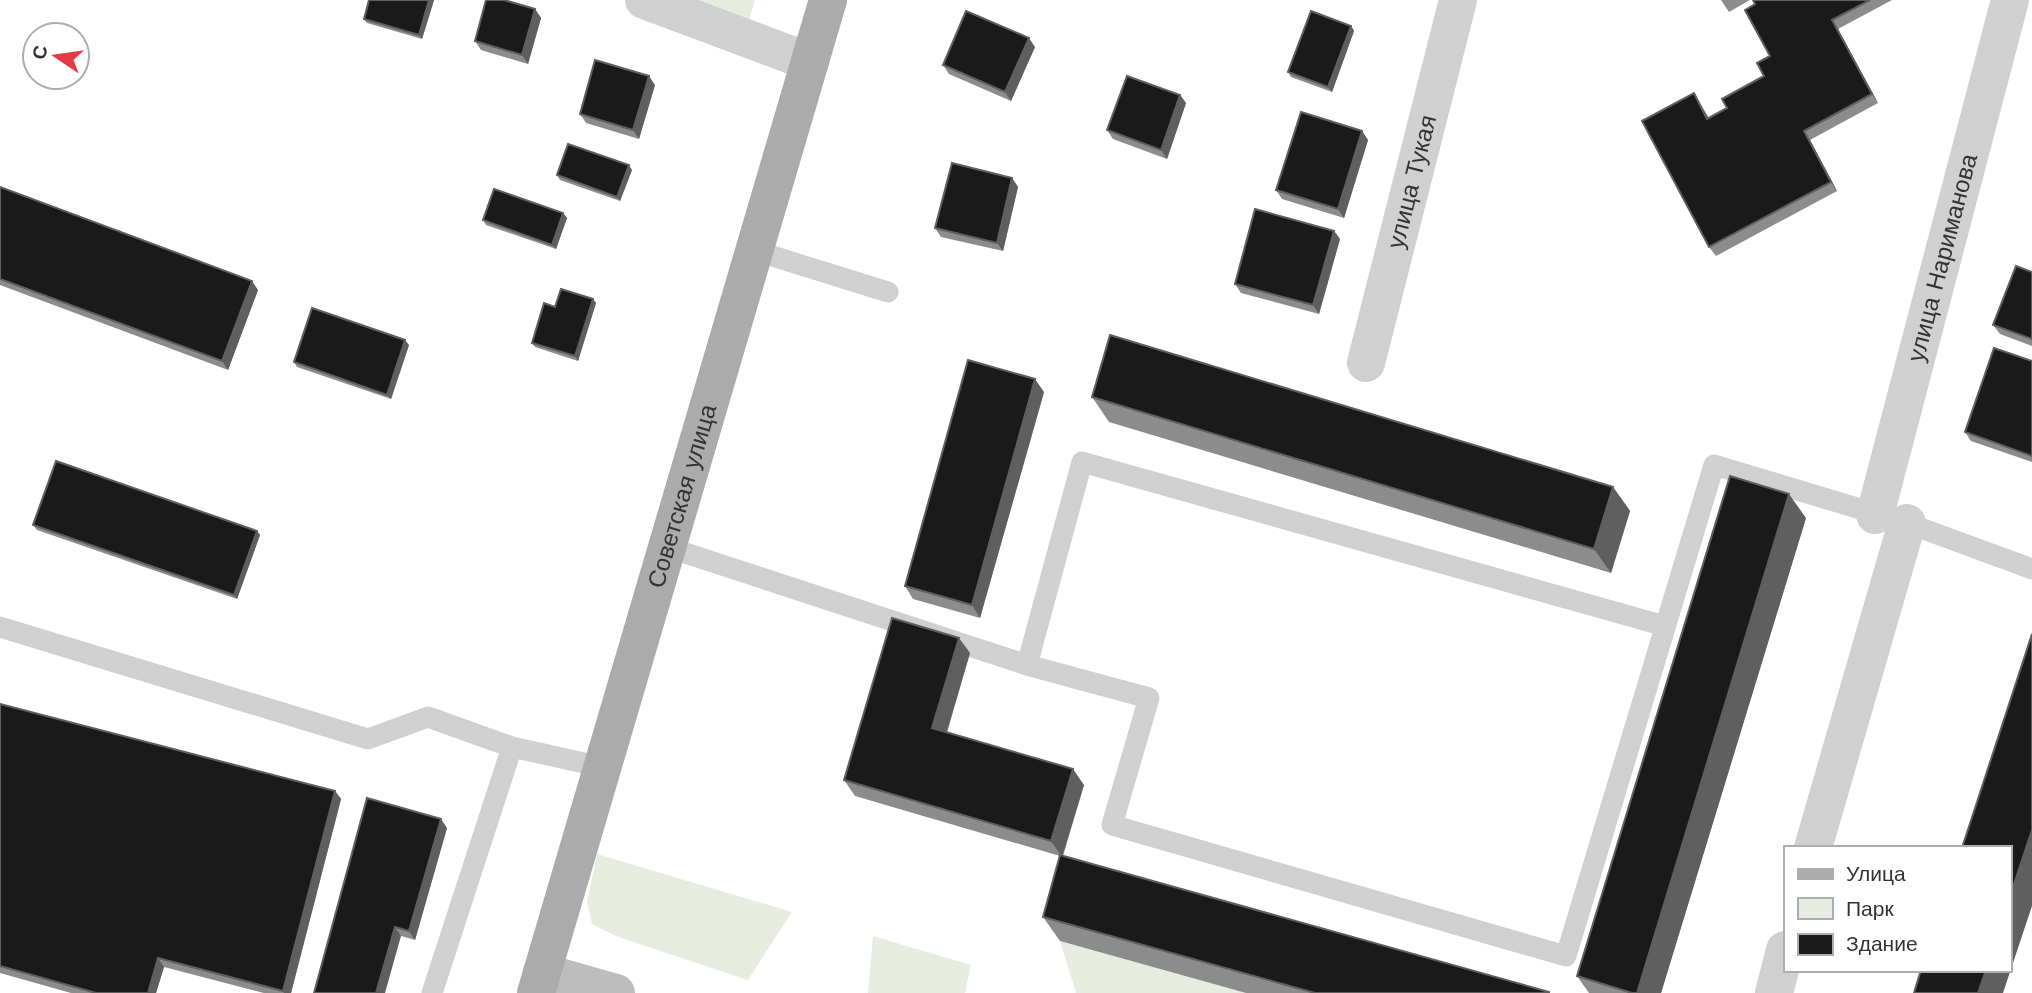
<svg xmlns="http://www.w3.org/2000/svg" width="2032" height="993" viewBox="0 0 2032 993" font-family="'Work Sans',sans-serif">
  <style>
    .green { fill: #e6ecdf }
    .lines { fill: none; stroke-linecap: round; stroke-linejoin: round }
    .lane { stroke: #d0d0d0; stroke-width: 21 }
    .street { stroke: #d0d0d0; stroke-width: 38 }
    .secondary { stroke: #bdbdbd; stroke-width: 38 }
    .primary { stroke: #ababab; stroke-width: 38 }
    .wall { fill: #8c8c8c }
    .shaded-wall { fill: #5f5f5f }
    .building { fill: #1a1a1a; stroke: #5f5f5f; stroke-width: 2 }
    .labels { text-anchor: middle; dominant-baseline: central; stroke-width: 7; stroke-linejoin: round; paint-order: stroke }
    .street-label { font-size: 24px; fill: #333; stroke: #fff }
  </style>
  <rect width="100%" height="100%" fill="#fff"/>
  <path class="green" d="M 695,0 L 755,0 L 744,37 Z
    M 597,854 L 792,912 L 748,980 L 618,937 L 592,924 L 587,902 Z
    M 873,936 L 971,965 L 965,993 L 868,993 Z
    M 1060,941 L 1246,993 L 1076,993 Z"/>
  <g class="lines">
    <path class="lane" d="M 756,251 L 888,292
      M 667,547 L 1027,665 L 1149,698 L 1112,825 L 1566,956 L 1714,465 L 1907,523 L 2032,569
      M 0,627 L 368,739 L 428,717 L 512,747 L 602,767
      M 1027,665 L 1082,462 L 1665,626
      M 432,993 L 512,747"/>
    <g class="street">
      <path d="M 644,0 L 810,62"/>
      <path id="s1" d="M 1366,363 L 1458,0"/>
      <path id="s2" d="M 1875,515 L 2010,0"/>
      <path d="M 1813,848 L 1907,523"/>
      <path d="M 1774,993 L 1785,950"/>
    </g>
    <path class="secondary" d="M 542,972 L 616,993"/>
    <path class="primary" id="s3" d="M 536,993 L 828,0"/>
  </g>
  <path class="wall" d="M 434,0 L 422,39 L 367,23 L 364,19 Z
    M 1721,0 L 1750,0 L 1729,12 Z
    M 1753,0 L 1892,0 L 1838,29 L 1878,103 L 1810,140 L 1837,191 L 1716,256 L 1709,247 L 1694,93 L 1709,118 L 1727,108 L 1764,76 L 1770,56 L 1755,4 Z
    M 535,9 L 541,18 L 528,64 L 481,50 L 475,41 Z
    M 1351,26 L 1354,31 L 1332,92 L 1291,77 L 1288,72 Z
    M 1035,47 L 1011,101 L 949,74 L 943,65 Z
    M 655,85 L 639,139 L 586,123 L 580,114 Z
    M 1180,95 L 1186,103 L 1167,159 L 1113,139 L 1107,130 Z
    M 1362,131 L 1368,140 L 1344,218 L 1282,199 L 1276,190 Z
    M 632,170 L 620,201 L 560,180 L 557,175 Z
    M 1012,178 L 1018,187 L 1003,251 L 941,237 L 935,228 Z
    M 0,187 L 258,290 L 228,370 L 0,285 Z
    M 563,213 L 567,218 L 556,249 L 486,225 L 483,220 Z
    M 1334,231 L 1340,239 L 1319,314 L 1241,293 L 1235,284 Z
    M 2032,272 L 2032,346 L 2000,334 L 1993,325 Z
    M 593,299 L 596,303 L 578,361 L 535,347 L 532,343 L 555,307 Z
    M 409,345 L 391,399 L 297,367 L 294,362 Z
    M 2032,361 L 2032,462 L 1971,441 L 1965,432 Z
    M 1044,392 L 980,618 L 913,599 L 905,586 Z
    M 1092,397 L 1613,487 L 1630,511 L 1611,573 L 1109,422 Z
    M 1806,518 L 1661,993 L 1589,993 L 1577,976 Z
    M 33,525 L 257,531 L 260,535 L 237,599 L 37,530 Z
    M 970,653 L 947,733 L 1084,785 L 1063,856 L 1550,993 L 1246,993 L 1060,941 L 1043,917 L 1060,856 L 855,796 L 844,780 Z
    M 0,704 L 335,791 L 341,799 L 291,993 L 264,993 L 164,967 L 156,993 L 71,993 L 0,973 Z
    M 447,828 L 415,940 L 401,936 L 314,993 Z"/>
  <path class="shaded-wall" d="M 429,0 L 434,0 L 422,39 L 419,35 Z
    M 535,9 L 541,18 L 528,64 L 522,55 Z
    M 1832,20 L 1838,29 L 1878,103 L 1872,94 Z
    M 1351,26 L 1354,31 L 1332,92 L 1328,87 Z
    M 1029,38 L 1035,47 L 1011,101 L 1005,92 Z
    M 649,76 L 655,85 L 639,139 L 633,130 Z
    M 1180,95 L 1186,103 L 1167,159 L 1161,150 Z
    M 1362,131 L 1368,140 L 1344,218 L 1338,209 Z
    M 1804,131 L 1810,140 L 1837,191 L 1831,182 Z
    M 629,165 L 632,170 L 620,201 L 617,197 Z
    M 1012,178 L 1018,187 L 1003,251 L 997,243 Z
    M 563,213 L 567,218 L 556,249 L 552,245 Z
    M 1334,231 L 1340,239 L 1319,314 L 1313,305 Z
    M 252,281 L 258,290 L 228,370 L 222,361 Z
    M 593,299 L 596,303 L 578,361 L 575,356 Z
    M 405,340 L 409,345 L 391,399 L 387,395 Z
    M 1035,379 L 1044,392 L 980,618 L 972,605 Z
    M 1613,487 L 1630,511 L 1611,573 L 1594,549 Z
    M 1789,494 L 1806,518 L 1661,993 L 1637,993 Z
    M 257,531 L 260,535 L 237,599 L 234,595 Z
    M 959,638 L 970,653 L 943,744 L 932,728 Z
    M 1073,769 L 1084,785 L 1062,857 L 1051,841 Z
    M 335,791 L 341,799 L 291,993 L 284,993 L 283,991 Z
    M 441,819 L 447,828 L 415,940 L 409,931 Z
    M 2032,830 L 2032,906 L 2003,993 L 1978,993 L 1986,970 L 2009,970 L 2009,899 Z
    M 395,927 L 401,936 L 385,993 L 376,993 Z
    M 158,958 L 164,967 L 156,993 L 148,993 Z"/>
  <path class="building" d="M 369,0 L 429,0 L 419,35 L 364,19 Z
    M 486,0 L 504,0 L 535,9 L 522,55 L 475,41 Z
    M 1753,0 L 1870,0 L 1832,20 L 1872,94 L 1804,131 L 1831,182 L 1709,247 L 1642,121 L 1694,93 L 1707,119 L 1727,108 L 1722,99 L 1764,76 L 1757,63 L 1770,56 L 1745,10 L 1755,4 Z
    M 966,11 L 1029,38 L 1005,92 L 943,65 Z
    M 1311,11 L 1351,26 L 1328,87 L 1288,72 Z
    M 595,60 L 649,76 L 633,130 L 580,114 Z
    M 1127,76 L 1180,95 L 1161,150 L 1107,130 Z
    M 1301,112 L 1362,131 L 1338,209 L 1276,190 Z
    M 568,144 L 629,165 L 617,197 L 557,175 Z
    M 952,163 L 1012,178 L 997,243 L 935,228 Z
    M 0,187 L 252,281 L 222,361 L 0,279 Z
    M 494,189 L 563,213 L 552,245 L 483,220 Z
    M 1255,209 L 1334,231 L 1313,305 L 1235,284 Z
    M 2016,266 L 2032,272 L 2032,339 L 1993,325 Z
    M 561,289 L 593,299 L 575,356 L 532,343 L 544,303 L 555,307 Z
    M 312,308 L 405,340 L 387,395 L 294,362 Z
    M 1110,335 L 1613,487 L 1594,549 L 1092,397 Z
    M 1994,348 L 2032,361 L 2032,456 L 1965,432 Z
    M 968,360 L 1035,379 L 972,605 L 905,586 Z
    M 56,461 L 257,531 L 234,595 L 33,525 Z
    M 1730,476 L 1789,494 L 1637,993 L 1632,993 L 1577,976 Z
    M 892,618 L 959,638 L 932,728 L 1073,769 L 1051,841 L 844,780 Z
    M 2032,634 L 2032,830 L 2009,899 L 2009,848 L 1962,848 Z
    M 0,704 L 335,791 L 283,991 L 158,958 L 148,993 L 96,993 L 0,966 Z
    M 367,798 L 441,819 L 409,931 L 395,927 L 376,993 L 314,993 Z
    M 1060,855 L 1549,992 L 1549,993 L 1315,993 L 1043,917 Z
    M 1921,970 L 1986,970 L 1978,993 L 1914,993 Z"/>
  <g class="labels">
    <g class="street-label">
      <text stroke="none"><textPath href="#s1" startOffset="187">улица Тукая</textPath></text>
      <text stroke="none"><textPath href="#s2" startOffset="266">улица Нариманова</textPath></text>
      <text stroke="none"><textPath href="#s3" startOffset="518">Советская улица</textPath></text>
    </g>
  </g>
  <rect x="1784" y="846" width="228" height="126" fill="#ffffff" stroke="#adadad" stroke-width="2"/>
  <rect x="1798" y="869" width="35" height="10" fill="#ababab" stroke="#adadad" stroke-width="2"/>
  <text x="1846" y="881" font-size="21" fill="#333333">Улица</text>
  <rect x="1798" y="898" width="35" height="21" fill="#e6ecdf" stroke="#adadad" stroke-width="2"/>
  <text x="1846" y="916" font-size="21" fill="#333333">Парк</text>
  <rect x="1798" y="934" width="35" height="21" fill="#1a1a1a" stroke="#adadad" stroke-width="2"/>
  <text x="1846" y="951" font-size="21" fill="#333333">Здание</text>
  <g transform="translate(56 56) rotate(283)"><circle r="33" fill="#ffffff" stroke="#adadad" stroke-width="2"/>
  <path d="M0-5L12 26L0 18L-12 26Z" fill="#e63946"/>
  <text y="-10" font-size="19" font-weight="bold" text-anchor="middle" fill="#333333">С</text>
  </g>
</svg>
